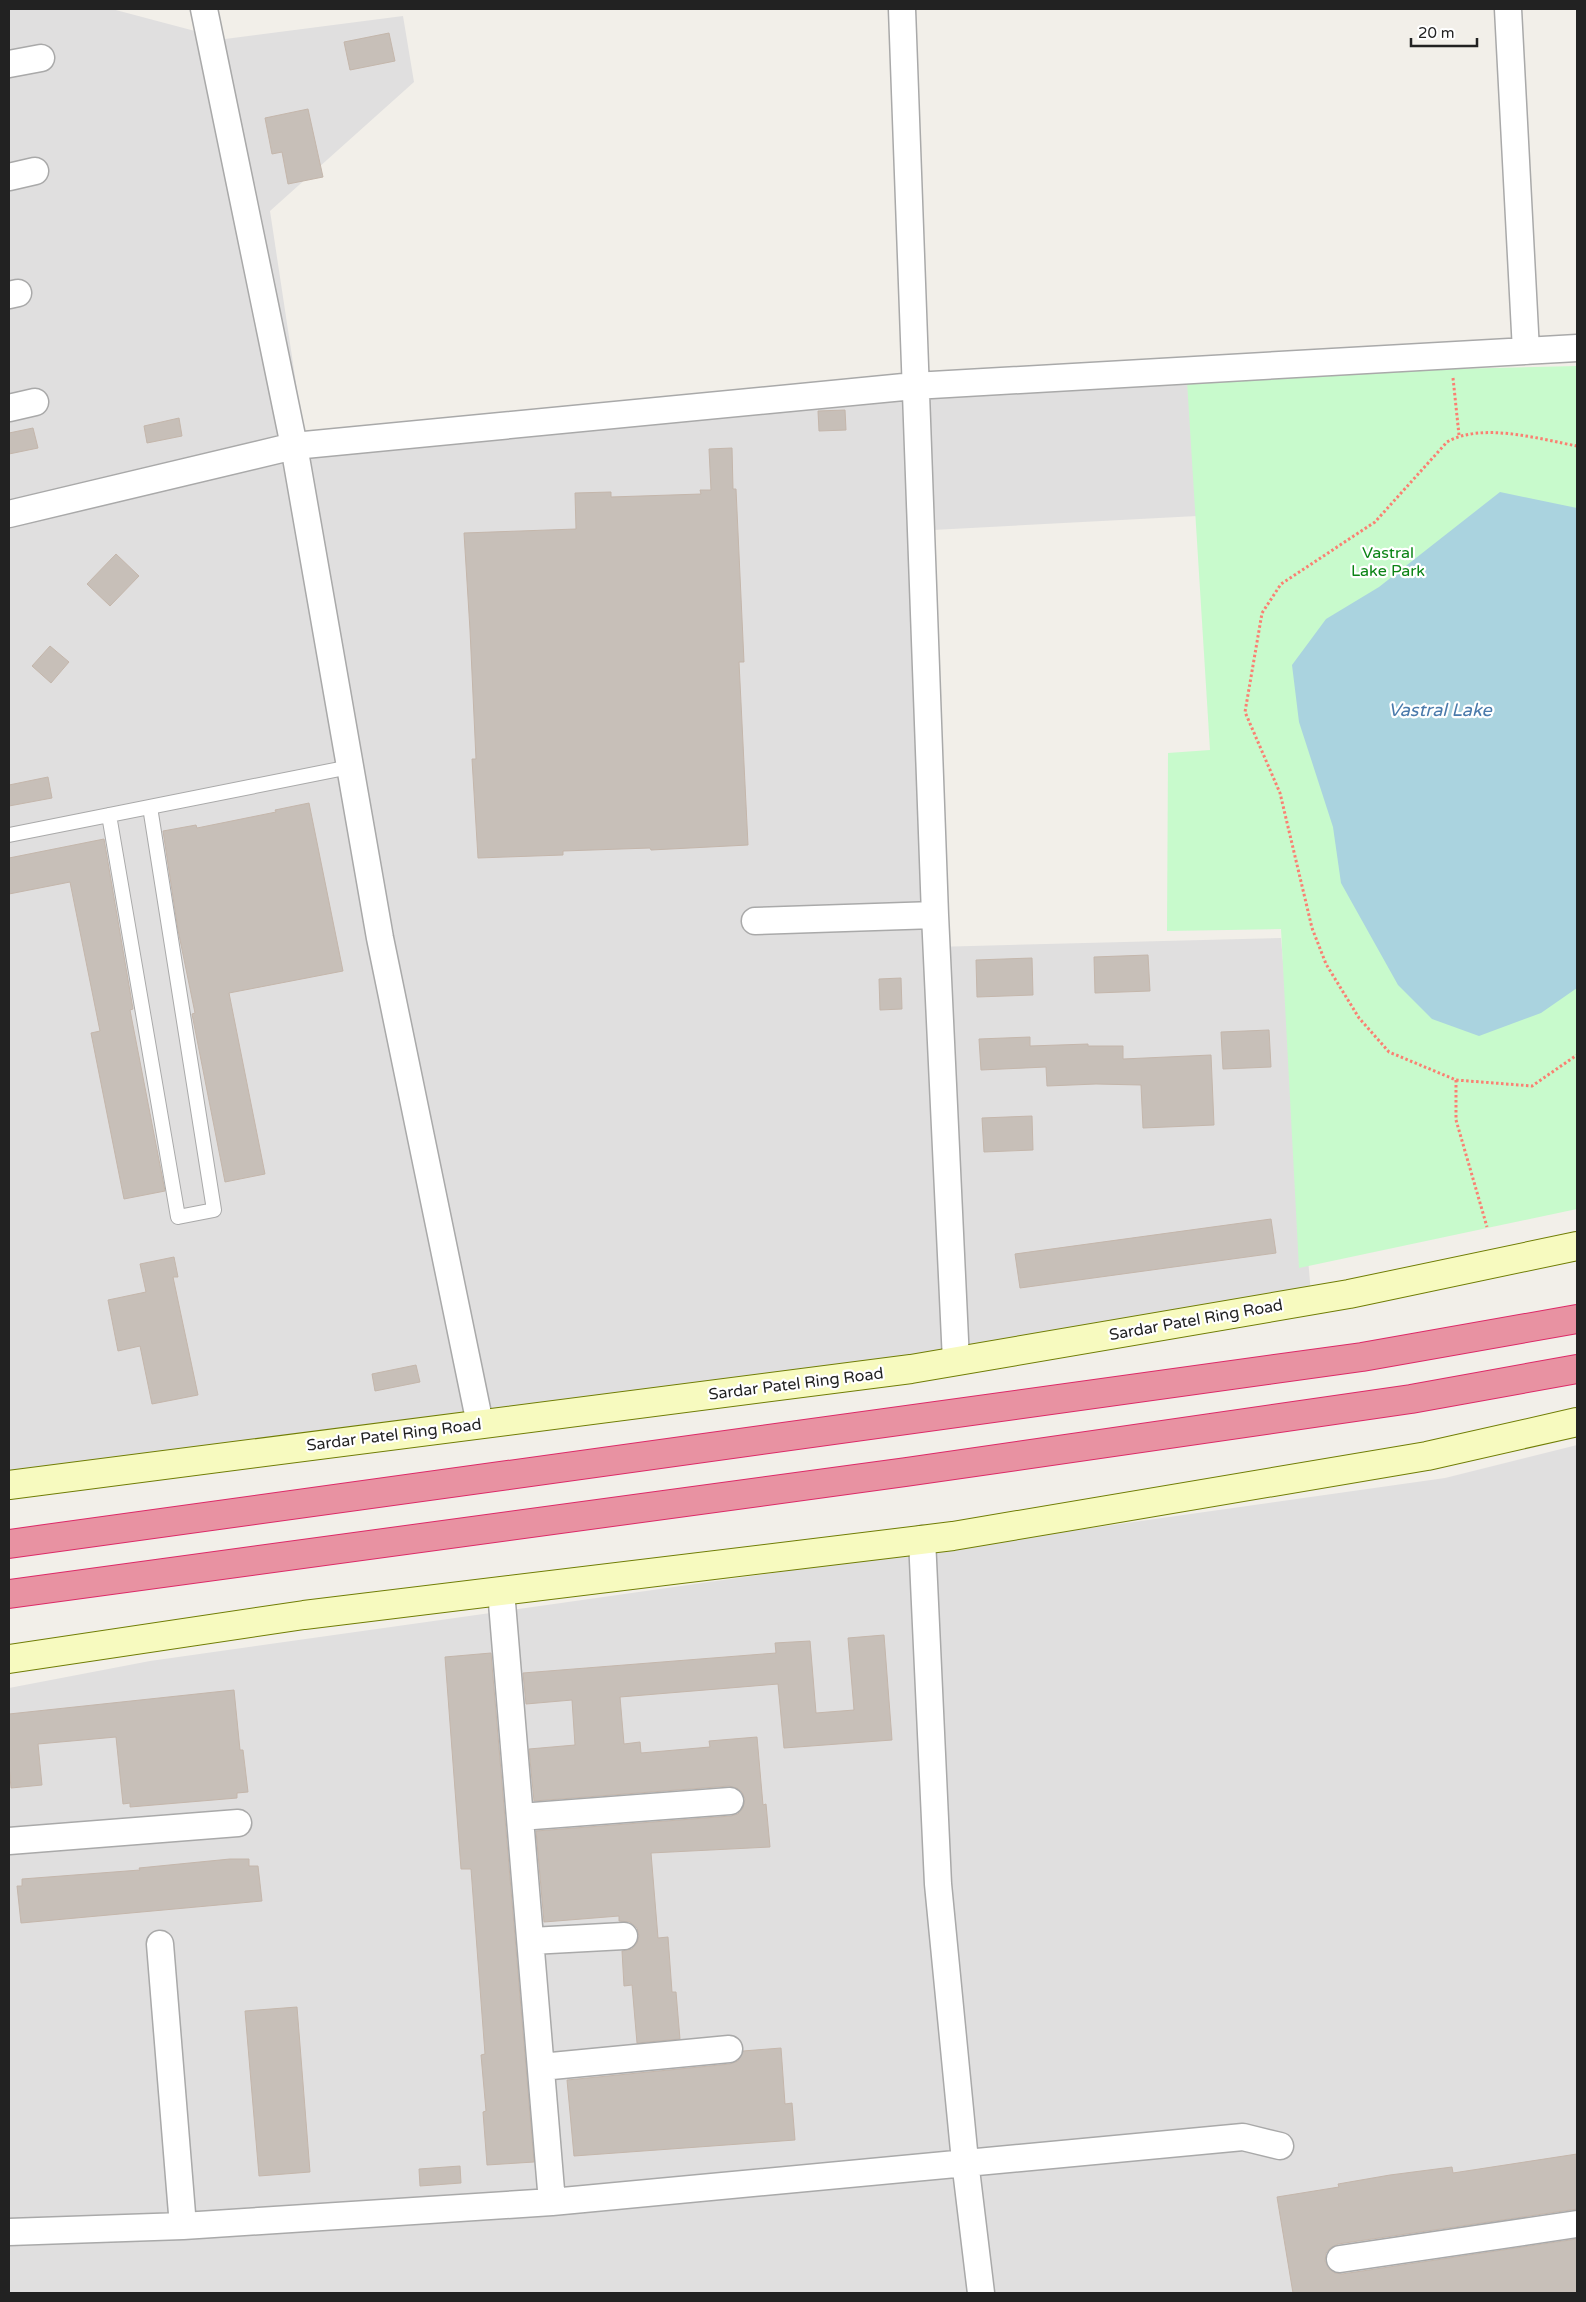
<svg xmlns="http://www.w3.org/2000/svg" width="1586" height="2302" viewBox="0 0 1586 2302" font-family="'Varela Round',sans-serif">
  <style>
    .residential { fill: #e0dfdf }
    .park { fill: #c8facc }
    .water { fill: #aad3df }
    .building { fill: #c7bfb8; stroke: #c4b6ab }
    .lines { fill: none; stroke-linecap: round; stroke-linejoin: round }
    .lane-casing { stroke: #a9a9a9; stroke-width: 16 }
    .street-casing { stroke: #a9a9a9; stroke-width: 29 }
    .secondary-casing { stroke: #707d05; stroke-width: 30 }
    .highway-casing { stroke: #dc2a67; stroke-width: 30 }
    .path { stroke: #fa8072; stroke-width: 3; stroke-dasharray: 2.5 2.5; stroke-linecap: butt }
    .lane { stroke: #fff; stroke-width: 14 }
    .street { stroke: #fff; stroke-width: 26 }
    .secondary { stroke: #f7fabf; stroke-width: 28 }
    .highway { stroke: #e892a2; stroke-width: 28 }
    .labels { text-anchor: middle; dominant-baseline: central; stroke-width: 4.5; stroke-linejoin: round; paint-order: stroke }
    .park-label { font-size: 16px; fill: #0c8416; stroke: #fff }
    .street-label { font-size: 16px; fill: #222; stroke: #fff }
    .water-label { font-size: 18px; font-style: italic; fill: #4a7aab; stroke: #fff }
  </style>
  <rect width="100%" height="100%" fill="#f2efe9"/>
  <path class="residential" d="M 9,9 L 112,9 L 225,39 L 403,16 L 414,82 L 270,211 L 304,436 L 1192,372 L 1197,516 L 914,531 L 934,947 L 1281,938 L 1311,1294 L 943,1352 L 9,1474 Z
    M 1577,1445 L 1577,2293 L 9,2293 L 9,1688 L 150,1661 L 1445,1478 Z"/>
  <path class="park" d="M 1577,366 L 1577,1209 L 1299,1268 L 1281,929 L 1167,931 L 1168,753 L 1210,750 L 1187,381 L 1451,369 Z"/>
  <path class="water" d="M 1500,492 L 1577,508 L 1577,988 L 1541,1013 L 1479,1036 L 1432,1019 L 1398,985 L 1341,883 L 1333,827 L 1299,722 L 1292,665 L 1326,619 L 1379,587 Z"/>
  <path class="building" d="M 389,33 L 395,61 L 350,70 L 344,42 Z
    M 308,109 L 323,177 L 288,184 L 282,152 L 272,154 L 265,118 Z
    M 845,410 L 846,430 L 819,431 L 818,411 Z
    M 179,418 L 182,436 L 147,443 L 144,426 Z
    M 33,428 L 38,448 L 9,454 L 9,433 Z
    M 732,448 L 733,489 L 736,489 L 744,662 L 739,662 L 748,845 L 651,850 L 650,848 L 563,851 L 563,855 L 478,858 L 472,759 L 476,759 L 470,630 L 464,533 L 576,529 L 575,493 L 611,492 L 611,497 L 701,494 L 700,490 L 711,490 L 709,449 Z
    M 116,554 L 139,576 L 110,606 L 87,584 Z
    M 50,646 L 69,662 L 51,683 L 32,666 Z
    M 48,777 L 52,798 L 9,806 L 9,785 Z
    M 309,803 L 343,971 L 229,993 L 265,1174 L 225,1182 L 192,1014 L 195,1013 L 178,930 L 163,831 L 196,825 L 197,828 L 276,812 L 275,810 Z
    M 104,839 L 133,1009 L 130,1010 L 165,1191 L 124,1199 L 91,1033 L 100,1031 L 70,882 L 9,894 L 9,858 Z
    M 1148,955 L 1150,991 L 1095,993 L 1094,957 Z
    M 1032,958 L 1033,995 L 977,997 L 976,960 Z
    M 901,978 L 902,1009 L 880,1010 L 879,979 Z
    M 1269,1030 L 1271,1067 L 1223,1069 L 1221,1032 Z
    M 1030,1037 L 1030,1046 L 1088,1044 L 1088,1046 L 1123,1046 L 1123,1059 L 1211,1055 L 1214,1125 L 1143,1128 L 1141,1085 L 1096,1084 L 1047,1086 L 1046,1067 L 981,1070 L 979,1039 Z
    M 1032,1116 L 1033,1150 L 984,1152 L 982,1118 Z
    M 1271,1219 L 1276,1253 L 1020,1288 L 1015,1254 Z
    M 174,1257 L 178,1277 L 173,1277 L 198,1395 L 152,1404 L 140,1346 L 118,1351 L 108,1300 L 146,1292 L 140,1264 Z
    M 416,1365 L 420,1382 L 375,1391 L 372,1374 Z
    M 884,1635 L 892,1740 L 784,1748 L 778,1684 L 620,1697 L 624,1744 L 640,1742 L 641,1753 L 710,1747 L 709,1741 L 757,1737 L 763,1805 L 766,1804 L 770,1847 L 651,1853 L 658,1938 L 668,1937 L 672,1992 L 676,1992 L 680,2039 L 637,2043 L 632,1985 L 624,1986 L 622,1951 L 632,1949 L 637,1943 L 639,1936 L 637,1928 L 630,1922 L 619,1921 L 619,1916 L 544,1922 L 536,1831 L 731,1816 L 738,1814 L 743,1808 L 745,1799 L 742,1792 L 737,1788 L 729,1786 L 534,1801 L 529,1749 L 575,1745 L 572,1700 L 526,1704 L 523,1673 L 776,1653 L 775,1643 L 810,1641 L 816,1713 L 854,1710 L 848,1638 Z
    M 491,1653 L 534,2162 L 487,2165 L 483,2112 L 486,2111 L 481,2055 L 485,2054 L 471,1869 L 461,1869 L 445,1657 Z
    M 234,1690 L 240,1750 L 243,1750 L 248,1792 L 237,1793 L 237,1798 L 130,1807 L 130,1803 L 123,1804 L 116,1737 L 38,1744 L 42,1785 L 11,1788 L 9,1765 L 9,1714 Z
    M 230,1859 L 249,1859 L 249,1866 L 258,1866 L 262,1901 L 21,1923 L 17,1886 L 22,1886 L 22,1879 L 140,1870 L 139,1868 Z
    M 297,2007 L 310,2172 L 259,2176 L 245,2011 Z
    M 781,2048 L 785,2104 L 792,2103 L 795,2140 L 574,2156 L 567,2080 L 730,2064 L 738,2061 L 743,2051 Z
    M 1577,2154 L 1577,2209 L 1338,2244 L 1330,2248 L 1326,2253 L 1325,2261 L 1329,2269 L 1335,2273 L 1342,2274 L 1577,2239 L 1577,2293 L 1293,2293 L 1277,2197 L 1339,2187 L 1338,2184 L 1390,2175 L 1452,2167 L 1453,2173 Z
    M 460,2166 L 461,2183 L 420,2186 L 419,2169 Z"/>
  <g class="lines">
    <defs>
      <path id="lane" d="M 109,815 L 178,1217 L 214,1210 L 150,807
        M 9,835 L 350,767"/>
      <path id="street" d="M 204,9 L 294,446 L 380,938 L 480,1424
        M 902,9 L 935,915 L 956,1361
        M 1508,9 L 1526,351
        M 9,64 L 41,58
        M 9,177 L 35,171
        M 9,295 L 18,293
        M 9,408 L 35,402
        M 9,514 L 294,446 L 914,386 L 1577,348
        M 755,921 L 935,915
        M 922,1539 L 938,1884 L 965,2161 L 981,2293
        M 501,1591 L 552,2202
        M 520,1817 L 730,1801
        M 9,1841 L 238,1823
        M 531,1941 L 624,1936
        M 160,1944 L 183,2226
        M 541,2067 L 729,2049
        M 9,2232 L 183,2226 L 552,2202 L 1243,2137 L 1280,2146
        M 1340,2259 L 1577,2224"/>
      <path id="secondary" d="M 9,1485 L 911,1369 L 1349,1294 L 1577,1246
        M 9,1659 L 304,1615 L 953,1536 L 1427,1456 L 1577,1422"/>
      <path id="highway" d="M 9,1544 L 1362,1357 L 1577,1319
        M 9,1594 L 906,1472 L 1411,1399 L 1577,1369"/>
    </defs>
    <use href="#lane" class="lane-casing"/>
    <use href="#street" class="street-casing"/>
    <use href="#secondary" class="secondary-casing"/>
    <use href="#highway" class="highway-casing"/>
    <path class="path" d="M 1453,378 L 1459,435
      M 1577,446 C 1539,439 1482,422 1447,442 L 1375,522 L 1281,584 L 1262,613 L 1245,712 L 1280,793 L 1312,928 L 1326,964 L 1359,1018 L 1389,1052 L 1456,1080 L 1532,1086 L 1577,1055
      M 1456,1080 L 1456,1120 L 1487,1227"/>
    <use href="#lane" class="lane"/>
    <use href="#street" class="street"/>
    <use href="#secondary" class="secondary"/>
    <use href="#highway" class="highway"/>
  </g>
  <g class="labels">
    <g class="park-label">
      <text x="1388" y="553">Vastral<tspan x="1388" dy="18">Lake Park</tspan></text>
    </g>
    <g class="street-label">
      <text transform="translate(1196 1320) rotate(-10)">Sardar Patel Ring Road</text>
      <text transform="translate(796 1384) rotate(-7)">Sardar Patel Ring Road</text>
      <text transform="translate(394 1435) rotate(-7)">Sardar Patel Ring Road</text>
    </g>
    <g class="water-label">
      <text x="1440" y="710">Vastral Lake</text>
    </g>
  </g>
  <rect width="1586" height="2302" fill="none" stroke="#222222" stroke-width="20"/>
  <path d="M1411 38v8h66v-8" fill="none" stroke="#222222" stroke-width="2.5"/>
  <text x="1418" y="38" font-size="15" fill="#222222" stroke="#ffffff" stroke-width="4" paint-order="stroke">20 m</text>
</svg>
